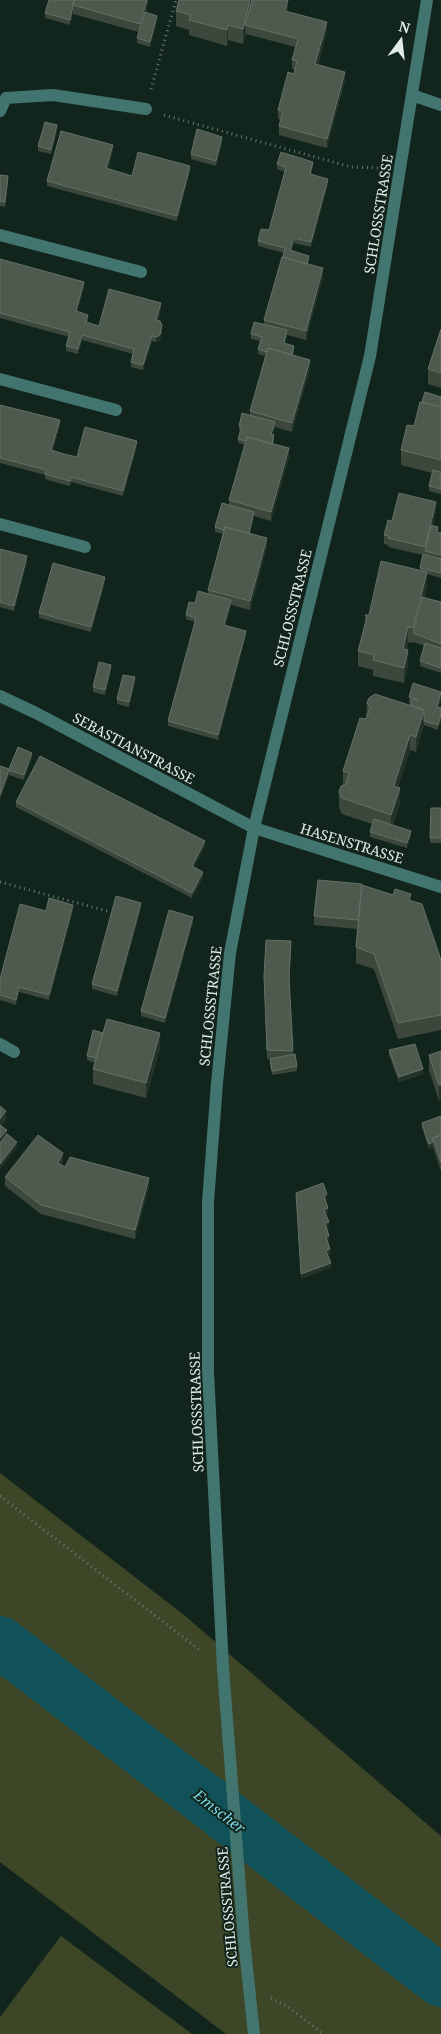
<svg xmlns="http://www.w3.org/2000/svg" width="441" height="2034" viewBox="0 0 441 2034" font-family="'Noto Serif',serif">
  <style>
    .green { fill: #3d4727 }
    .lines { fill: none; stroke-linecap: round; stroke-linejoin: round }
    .river { stroke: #10515a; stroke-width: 52 }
    .path { stroke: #687771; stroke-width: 3; stroke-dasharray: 1 4; stroke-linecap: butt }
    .minor { stroke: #437570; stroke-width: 12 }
    .wall { fill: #3b483b }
    .shaded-wall { fill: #233327 }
    .building { fill: #4d5a4d; stroke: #647166 }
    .labels { text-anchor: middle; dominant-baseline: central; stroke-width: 4; stroke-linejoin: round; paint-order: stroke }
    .street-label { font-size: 14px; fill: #e1ece7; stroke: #12251d }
    .water-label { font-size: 15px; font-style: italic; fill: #77d6e6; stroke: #12251d }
  </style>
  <rect width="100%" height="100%" fill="#12251d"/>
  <path class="green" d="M 0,1473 L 184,1615 L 441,1836 L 441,2034 L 226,2034 L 0,1862 Z
    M 61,1936 L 192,2034 L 0,2034 L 0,2017 Z"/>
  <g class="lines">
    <path class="river" d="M 0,1642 L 441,1981"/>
    <path class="path" d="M 151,89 L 176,0
      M 164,115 L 351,167 L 379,168
      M 0,882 L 107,911
      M 0,1496 L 201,1651
      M 271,1998 L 287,2006 L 323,2034"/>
    <path class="minor" d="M 412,95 L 441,105
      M 0,111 L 6,98 L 53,95 L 146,109
      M 0,235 L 141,272
      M 0,379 L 116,410
      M 0,524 L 85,547
      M 0,696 L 36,713 L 254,828 L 441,887
      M 0,1044 L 14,1052
      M 254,2034 L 244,1940 L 223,1668 L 208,1372 L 208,1202 L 217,1083 L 230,953 L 254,828 L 370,356 L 427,0"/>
  </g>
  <path class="wall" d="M 49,0 L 149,0 L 146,13 L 157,20 L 150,47 L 137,43 L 137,38 L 139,32 L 73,14 L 70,25 L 45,18 L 45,13 Z
    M 288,0 L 288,6 L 287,12 L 327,31 L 318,65 L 345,81 L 327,148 L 279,135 L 279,126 L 281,120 L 278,119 L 278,110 L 294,74 L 295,70 L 292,69 L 292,60 L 295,47 L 246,34 L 243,44 L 228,40 L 227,46 L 189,35 L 189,30 L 176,26 L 176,11 Z
    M 57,130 L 51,154 L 38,151 L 38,146 Z
    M 222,142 L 216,166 L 191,159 L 191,154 Z
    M 113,150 L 108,169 L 132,176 L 190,171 L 177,221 L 47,186 L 47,181 Z
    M 277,164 L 313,166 L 311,174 L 328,184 L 311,247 L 294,243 L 292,250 L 309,260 L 308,264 L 323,277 L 306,340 L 287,335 L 285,343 L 294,351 L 293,355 L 310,369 L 292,432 L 275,427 L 273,435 L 274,440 L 273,444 L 289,457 L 271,521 L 254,516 L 250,533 L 267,547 L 250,610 L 231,605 L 225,626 L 246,636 L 218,740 L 168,726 L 168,721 L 195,622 L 186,619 L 186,615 L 195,603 L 208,594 L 208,590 L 223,534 L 215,532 L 215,527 L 229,505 L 229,500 L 245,445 L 238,443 L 238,439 L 240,431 L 239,430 L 239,426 L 250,416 L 250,411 L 265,356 L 258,354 L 258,349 L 260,341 L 251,339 L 251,334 L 264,324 L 264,320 L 284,253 L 258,246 L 258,241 L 269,230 L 285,172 L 277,169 Z
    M 0,175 L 8,181 L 5,207 L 0,206 Z
    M 0,259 L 84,287 L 77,311 L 88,320 L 87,322 L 99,326 L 161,308 L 158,320 L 162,330 L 160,340 L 156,342 L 152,341 L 143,370 L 131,367 L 131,362 L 133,354 L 82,340 L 78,354 L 66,351 L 66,346 L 69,337 L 0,318 Z
    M 441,329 L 441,388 L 428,384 L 428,369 Z
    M 441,397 L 441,494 L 429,491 L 429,486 L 432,473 L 401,465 L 401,450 L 414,426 L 422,402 Z
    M 0,405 L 60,425 L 53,450 L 64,454 L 77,457 L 137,446 L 123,496 L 71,482 L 70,486 L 58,483 L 45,479 L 45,475 L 0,463 Z
    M 436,511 L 432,526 L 438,532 L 441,533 L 441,578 L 427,574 L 427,588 L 424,598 L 441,602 L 441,673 L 420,666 L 420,661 L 424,646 L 413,642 L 413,643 L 408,642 L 407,650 L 408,665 L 404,683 L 373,676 L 373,670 L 358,666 L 358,651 L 365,623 L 365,615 L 369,615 L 420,570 L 423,555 L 388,547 L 388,545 L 384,544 L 384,535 L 392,521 Z
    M 0,549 L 27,561 L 14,611 L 0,607 Z
    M 105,582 L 91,632 L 39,618 L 39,613 Z
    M 111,670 L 105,695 L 93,692 L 93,687 Z
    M 135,682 L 129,707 L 117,704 L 117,699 Z
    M 441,692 L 441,699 L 438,708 L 441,708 L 441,720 L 438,730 L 424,725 L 416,752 L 410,750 L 398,787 L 400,803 L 393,825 L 411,836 L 407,848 L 370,837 L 370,832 L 372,824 L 342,814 L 339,808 L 339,792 L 343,786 L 343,771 L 366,719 L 367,703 L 410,705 L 411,703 L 409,702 L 409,697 Z
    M 32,758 L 24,780 L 9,775 L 0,800 L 0,766 L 9,769 Z
    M 16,802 L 205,846 L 194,867 L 203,877 L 192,898 L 16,807 Z
    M 431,808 L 441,808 L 441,843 L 430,843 Z
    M 362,885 L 411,901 L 441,960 L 441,1030 L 398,1039 L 374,969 L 356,963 L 356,947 L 357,929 L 314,925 L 314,916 Z
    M 141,908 L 117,996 L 92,989 L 92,984 Z
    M 73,910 L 49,1000 L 19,992 L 16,1005 L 0,1000 L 0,979 L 46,911 Z
    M 193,922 L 165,1023 L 141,1016 L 141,1011 Z
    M 291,950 L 289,982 L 293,1055 L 297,1066 L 297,1071 L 272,1075 L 270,1064 L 270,1059 L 267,1059 L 264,976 Z
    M 160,1048 L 146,1098 L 93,1084 L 93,1069 L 95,1063 L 87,1060 L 87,1056 Z
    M 389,1050 L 423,1074 L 399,1082 L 389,1055 Z
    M 441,1051 L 441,1100 L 439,1101 L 429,1070 L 429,1055 Z
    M 441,1116 L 441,1171 L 433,1147 L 429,1149 L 422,1128 L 422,1123 Z
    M 63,1162 L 61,1165 L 65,1167 L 149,1187 L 135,1239 L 41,1214 L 5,1186 L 5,1177 Z"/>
  <path class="shaded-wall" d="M 147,0 L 149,0 L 140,33 L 140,24 Z
    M 250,0 L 254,0 L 245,25 L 246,34 L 243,44 L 243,29 Z
    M 288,0 L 288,6 L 285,20 L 285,11 Z
    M 73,9 L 73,14 L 70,25 L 70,20 Z
    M 157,16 L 157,20 L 150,47 L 150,42 Z
    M 327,22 L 327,31 L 315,73 L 315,64 Z
    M 228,25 L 228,40 L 227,46 L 227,30 Z
    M 345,72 L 345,81 L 327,148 L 327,139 Z
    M 57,125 L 57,130 L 51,154 L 51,150 Z
    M 222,137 L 222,142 L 216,166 L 216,161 Z
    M 113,145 L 113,150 L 106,173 L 106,168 Z
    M 313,162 L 313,166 L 310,179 L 310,174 Z
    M 190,166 L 190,171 L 177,221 L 177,216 Z
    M 328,179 L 328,184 L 311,247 L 311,242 Z
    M 294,238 L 294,243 L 290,255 L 290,250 Z
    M 323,268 L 323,277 L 306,340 L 306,331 Z
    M 84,282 L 84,287 L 76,316 L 76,311 Z
    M 161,303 L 161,308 L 156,325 L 156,320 Z
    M 162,325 L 162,330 L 160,340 L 156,342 L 156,337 Z
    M 287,330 L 287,335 L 284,348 L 284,343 Z
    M 82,335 L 82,340 L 78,354 L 78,349 Z
    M 152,336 L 152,341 L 143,370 L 143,365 Z
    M 310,360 L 310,369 L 292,432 L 292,423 Z
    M 60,420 L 60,425 L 51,455 L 51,450 Z
    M 275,422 L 275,427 L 271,439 L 271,434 Z
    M 137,441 L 137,446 L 123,496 L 123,491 Z
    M 289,448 L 289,457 L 271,521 L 271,512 Z
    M 436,502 L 436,511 L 426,551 L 425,551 L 425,547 Z
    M 254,512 L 254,517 L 248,541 L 248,536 Z
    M 267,538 L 267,547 L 250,610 L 250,601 Z
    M 27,556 L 27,561 L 14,611 L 14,606 Z
    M 427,572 L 427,588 L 415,634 L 413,633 L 413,643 L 413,628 Z
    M 105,577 L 105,582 L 91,632 L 91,627 Z
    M 231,600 L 231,605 L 224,630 L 224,625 Z
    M 408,627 L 408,642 L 403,664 L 403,649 Z
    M 246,631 L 246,636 L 218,740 L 218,735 Z
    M 408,650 L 408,665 L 404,683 L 404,668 Z
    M 111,665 L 111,670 L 105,695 L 105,690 Z
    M 135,677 L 135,682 L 129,707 L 129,702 Z
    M 441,694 L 441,699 L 437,712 L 437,707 Z
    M 424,710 L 424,725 L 416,752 L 416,737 Z
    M 441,715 L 441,720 L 438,730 L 438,725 Z
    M 410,735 L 410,750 L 394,801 L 394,786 Z
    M 32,753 L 32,758 L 24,780 L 24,775 Z
    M 9,770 L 9,775 L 0,800 L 0,795 Z
    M 400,788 L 400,803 L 391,830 L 391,815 Z
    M 411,831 L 411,836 L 407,848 L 407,843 Z
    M 205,841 L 205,846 L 192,871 L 192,866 Z
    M 203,872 L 203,877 L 192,898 L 192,893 Z
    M 141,903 L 141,908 L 117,996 L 117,991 Z
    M 73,905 L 73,910 L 49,1000 L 49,995 Z
    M 193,917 L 193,922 L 165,1023 L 165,1018 Z
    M 19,987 L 19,992 L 16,1005 L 16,1000 Z
    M 160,1033 L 160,1048 L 146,1098 L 146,1083 Z
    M 423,1069 L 423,1074 L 399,1082 L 399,1077 Z
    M 439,1085 L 441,1085 L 441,1100 L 439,1101 Z
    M 6,1111 L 6,1120 L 0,1128 L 0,1119 Z
    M 7,1130 L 7,1139 L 0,1147 L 0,1138 Z
    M 17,1142 L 17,1147 L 0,1169 L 0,1164 Z
    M 433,1142 L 433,1147 L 429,1149 L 429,1144 Z
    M 63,1153 L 63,1162 L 58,1172 L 58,1163 Z
    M 149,1178 L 149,1187 L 135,1239 L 135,1230 Z
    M 327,1194 L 327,1199 L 324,1201 L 324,1196 Z
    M 328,1208 L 328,1213 L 324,1215 L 324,1210 Z
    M 329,1222 L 329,1227 L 325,1228 L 325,1223 Z
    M 329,1236 L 329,1241 L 326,1242 L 326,1237 Z
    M 330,1249 L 330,1254 L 326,1256 L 326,1251 Z
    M 331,1263 L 331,1268 L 301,1279 L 301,1274 Z"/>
  <path class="building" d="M 49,0 L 74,0 L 70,20 L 45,13 Z
    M 74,0 L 147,0 L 140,24 L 73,5 Z
    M 179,0 L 250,0 L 243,29 L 228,25 L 227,30 L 189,20 L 191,15 L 176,11 Z
    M 252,0 L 288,0 L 285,11 L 327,22 L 315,64 L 345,72 L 327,139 L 279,126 L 283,111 L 278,110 L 288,72 L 294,74 L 297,61 L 292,60 L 298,39 L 245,25 Z
    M 145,12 L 157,16 L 150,42 L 137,38 Z
    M 45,122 L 57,125 L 51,150 L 38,146 Z
    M 197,129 L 222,137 L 216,161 L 191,154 Z
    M 61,131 L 113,145 L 106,168 L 132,176 L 138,152 L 190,166 L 177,216 L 47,181 Z
    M 281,152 L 313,162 L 310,174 L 328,179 L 311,242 L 294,238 L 290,250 L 309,256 L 307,264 L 283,257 L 285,248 L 258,241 L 261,229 L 269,230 L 286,167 L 277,164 Z
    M 0,175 L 8,176 L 5,202 L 0,201 Z
    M 282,257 L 323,268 L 306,331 L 264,320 Z
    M 0,259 L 84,282 L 76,311 L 88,315 L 86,322 L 99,326 L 109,289 L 161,303 L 156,320 L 160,321 L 162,325 L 160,335 L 156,337 L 152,336 L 143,365 L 131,362 L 134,349 L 82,335 L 78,349 L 66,346 L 70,332 L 0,313 Z
    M 254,322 L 287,330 L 284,343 L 294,346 L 292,355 L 268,348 L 267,352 L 258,349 L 262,337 L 251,334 Z
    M 441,329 L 441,373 L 428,369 Z
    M 268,348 L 310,360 L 292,423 L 250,411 Z
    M 425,392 L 441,397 L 441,407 L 422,402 Z
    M 420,402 L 441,407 L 441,460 L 401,450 L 407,425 L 414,426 Z
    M 0,405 L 60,420 L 51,450 L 64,454 L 77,457 L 85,427 L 137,441 L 123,491 L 71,477 L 70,481 L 58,478 L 45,474 L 46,470 L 0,458 Z
    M 242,413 L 275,422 L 271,434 L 274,435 L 272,444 L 247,437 L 246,441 L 238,439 L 242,426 L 239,426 Z
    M 247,437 L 289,448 L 271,512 L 229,500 Z
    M 433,470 L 441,472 L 441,489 L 429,486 Z
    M 399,493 L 436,502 L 425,547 L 388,538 L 389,536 L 384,535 L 388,520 L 392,521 Z
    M 222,503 L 254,512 L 249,533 L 225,527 L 224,530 L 215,527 Z
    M 431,525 L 438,527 L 437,532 L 441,533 L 441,555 L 425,551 Z
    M 225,527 L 267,538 L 250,601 L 208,590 Z
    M 0,549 L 27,556 L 14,606 L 0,602 Z
    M 423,554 L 441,559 L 441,573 L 420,568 Z
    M 381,561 L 427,572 L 413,628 L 408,627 L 403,649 L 408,650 L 404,668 L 373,660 L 374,655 L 358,651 L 367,617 L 365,615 L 369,615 Z
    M 53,563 L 105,577 L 91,627 L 39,613 Z
    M 198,591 L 231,600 L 224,625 L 246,631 L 218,735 L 168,721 L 196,618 L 186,615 L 189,602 L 195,603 Z
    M 422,597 L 441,602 L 441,644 L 413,633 Z
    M 425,643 L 441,648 L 441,668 L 420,661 Z
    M 99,662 L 111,665 L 105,690 L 93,687 Z
    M 123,675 L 135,677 L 129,702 L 117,699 Z
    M 413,683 L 441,692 L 437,707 L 441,708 L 441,715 L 438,725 L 424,721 L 424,710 L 410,705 L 412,699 L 418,700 L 409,697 Z
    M 375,694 L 424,710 L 416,737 L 410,735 L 394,786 L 400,788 L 391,815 L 342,798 L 339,792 L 341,786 L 346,784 L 349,773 L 343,771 L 360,718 L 366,719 L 370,708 L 367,703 L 369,698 Z
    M 18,747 L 32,753 L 24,775 L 9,770 L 0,795 L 0,766 L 9,769 Z
    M 40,756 L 205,841 L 192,866 L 203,872 L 192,893 L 16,802 Z
    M 431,808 L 441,808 L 441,838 L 430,838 Z
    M 374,819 L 411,831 L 407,843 L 370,832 Z
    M 318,880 L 362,884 L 358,920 L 314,916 Z
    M 362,885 L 393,895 L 395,889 L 411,894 L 409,900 L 422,904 L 441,960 L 441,1015 L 398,1023 L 374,954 L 356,947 Z
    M 116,896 L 141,903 L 117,991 L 92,984 Z
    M 49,898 L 73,905 L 49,995 L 19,987 L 16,1000 L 0,995 L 0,979 L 20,904 L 46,911 Z
    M 169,910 L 193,917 L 165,1018 L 141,1011 Z
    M 266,940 L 291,941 L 289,977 L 293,1051 L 267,1050 L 264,976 Z
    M 107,1019 L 160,1033 L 146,1083 L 93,1069 Z
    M 93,1030 L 103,1033 L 96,1058 L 87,1056 Z
    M 415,1044 L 423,1069 L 399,1077 L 389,1050 Z
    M 441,1051 L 441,1085 L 439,1085 L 429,1055 Z
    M 295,1054 L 297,1066 L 272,1071 L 270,1059 Z
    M 0,1106 L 6,1111 L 0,1119 Z
    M 441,1116 L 441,1135 L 433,1138 L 433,1142 L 429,1144 L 422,1123 Z
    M 0,1125 L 7,1130 L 0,1138 Z
    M 7,1134 L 17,1142 L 0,1164 L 0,1143 Z
    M 38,1135 L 63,1153 L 58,1163 L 65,1167 L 70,1157 L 149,1178 L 135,1230 L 41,1205 L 5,1177 Z
    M 441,1135 L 441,1162 L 433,1138 Z
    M 323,1183 L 327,1194 L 324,1196 L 328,1208 L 324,1210 L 329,1222 L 325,1223 L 329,1236 L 326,1237 L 330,1249 L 326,1251 L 331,1263 L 301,1274 L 296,1193 Z"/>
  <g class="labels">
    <g class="street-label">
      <text transform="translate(378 214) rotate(-81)">SCHLOSSSTRASSE</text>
      <text transform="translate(292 608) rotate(-76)">SCHLOSSSTRASSE</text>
      <text transform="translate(134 748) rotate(28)">SEBASTIANSTRASSE</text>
      <text transform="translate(352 843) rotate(17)">HASENSTRASSE</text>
      <text transform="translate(210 1006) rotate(-84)">SCHLOSSSTRASSE</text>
      <text transform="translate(196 1412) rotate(-92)">SCHLOSSSTRASSE</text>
      <text transform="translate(227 1907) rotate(-95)">SCHLOSSSTRASSE</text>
    </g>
    <g class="water-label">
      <text transform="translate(220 1811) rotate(38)">Emscher</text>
    </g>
  </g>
  <g transform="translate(401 40) rotate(15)" stroke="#12251d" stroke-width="4" paint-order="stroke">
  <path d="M0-4L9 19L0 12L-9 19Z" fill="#e1ece7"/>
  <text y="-8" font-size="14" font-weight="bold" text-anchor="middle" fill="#e1ece7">N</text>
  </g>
</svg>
